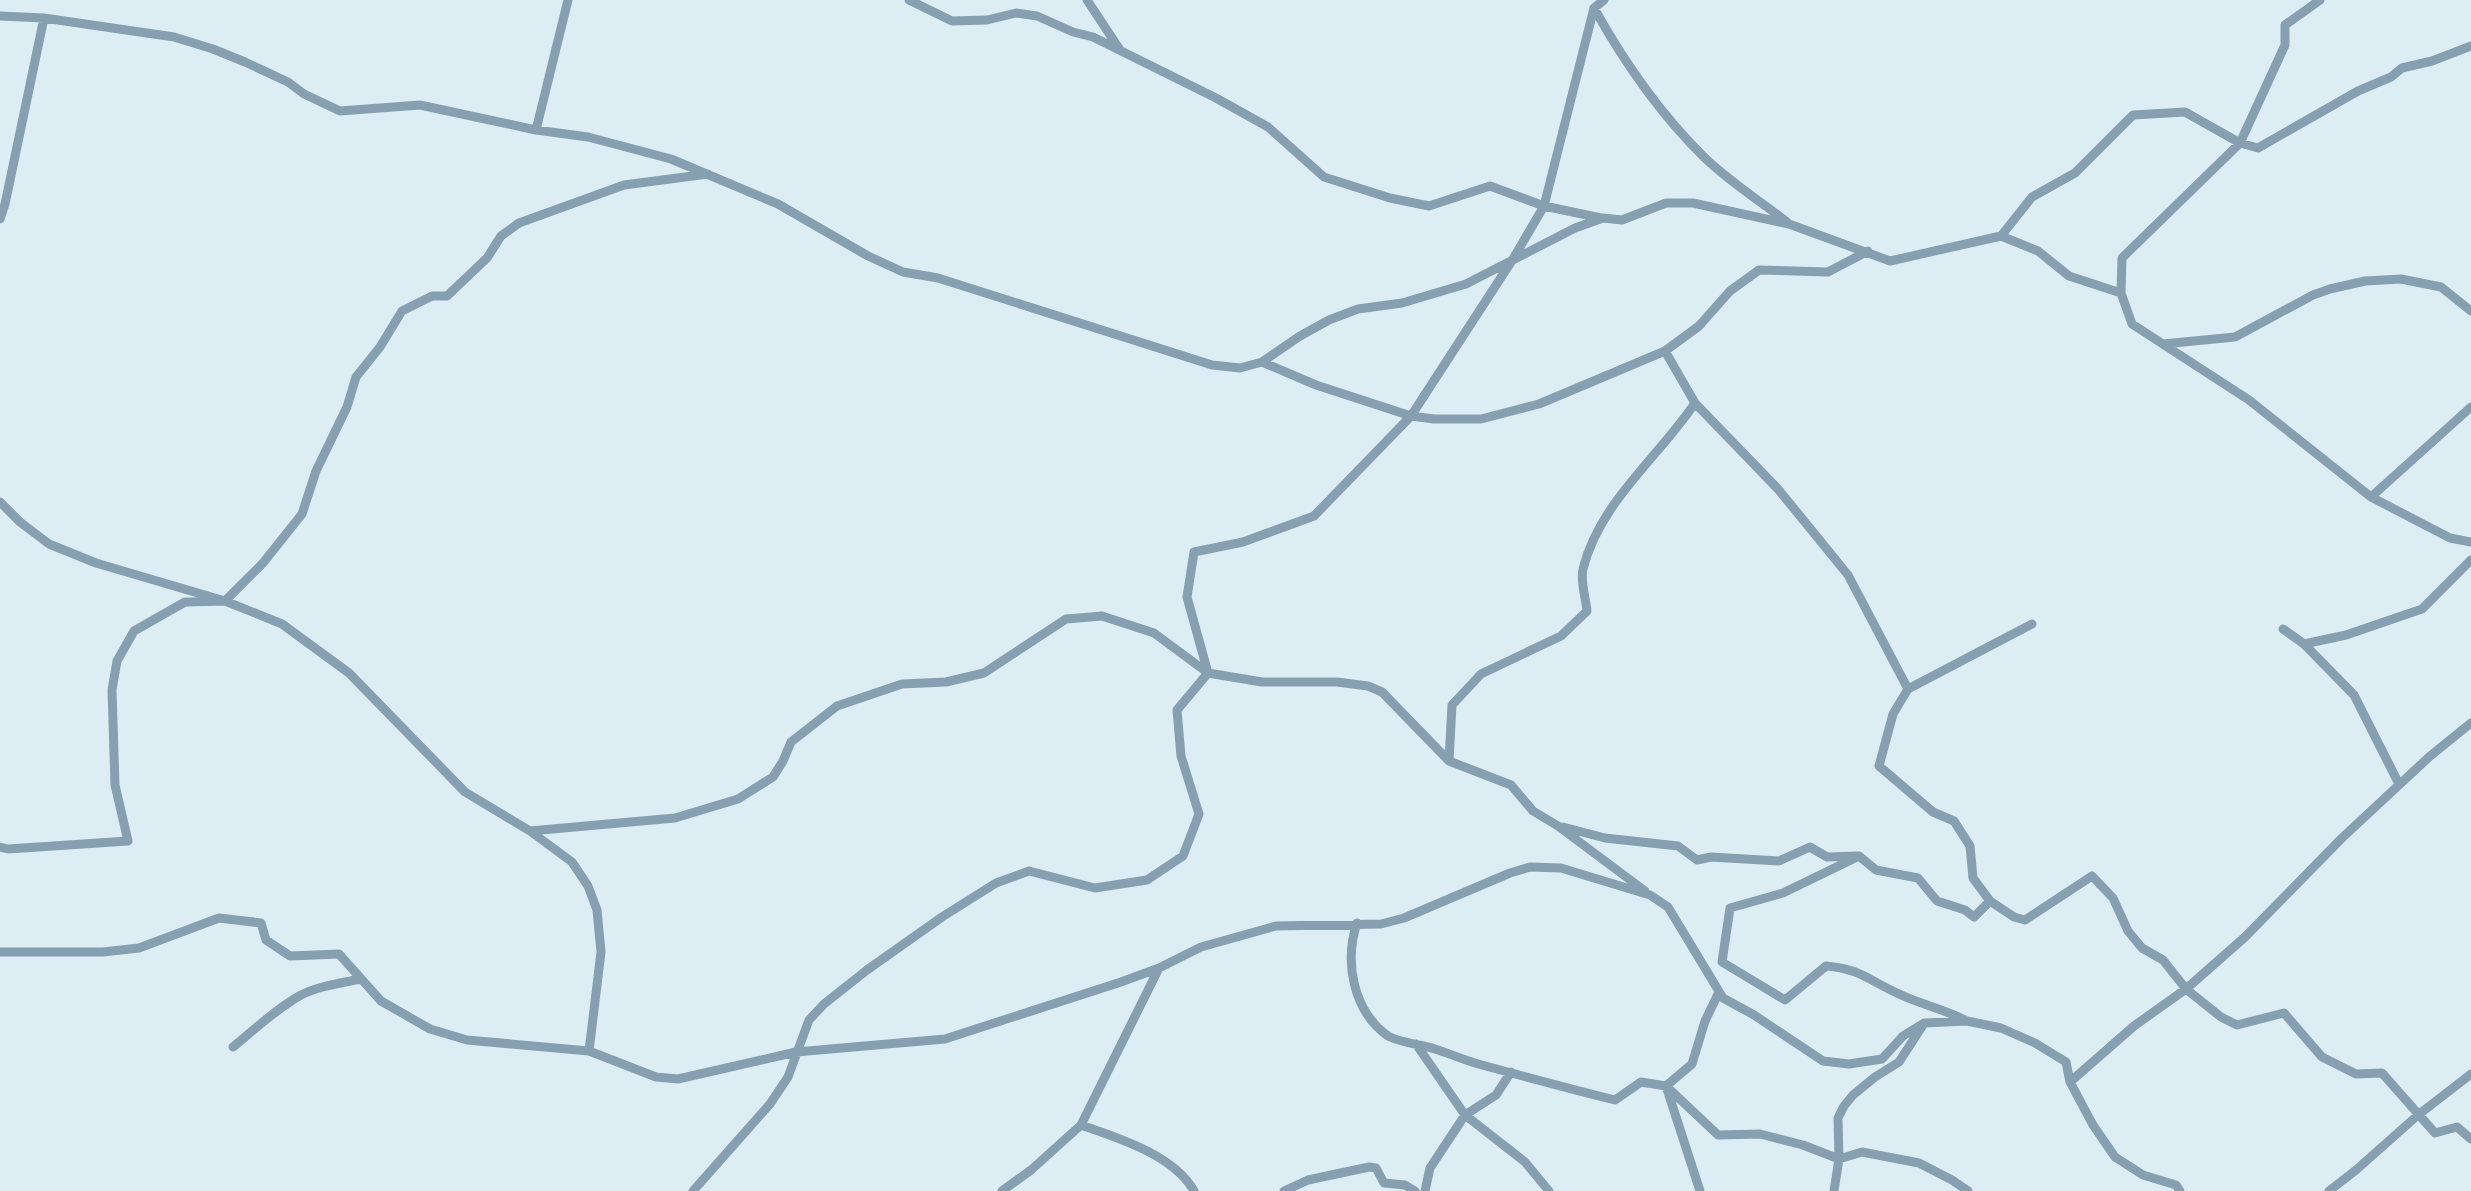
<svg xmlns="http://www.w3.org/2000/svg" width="2471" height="1191" viewBox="0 0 2471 1191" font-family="Cabin,sans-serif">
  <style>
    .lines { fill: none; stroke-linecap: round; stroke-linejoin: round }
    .minor { stroke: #87a0b1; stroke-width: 9 }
  </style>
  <rect width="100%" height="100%" fill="#dceef4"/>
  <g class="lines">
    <path class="minor" d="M 909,0 L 952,21 L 987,20 L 1016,13 L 1037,16 L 1073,32 L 1093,37 L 1216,98 L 1268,127 L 1324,177 L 1390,198 L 1429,206 L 1490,186 L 1544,206 L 1601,218
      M 1087,0 L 1120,50
      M 1604,0 L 1594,8 C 1624,62 1661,115 1705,158 C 1730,182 1760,201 1787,222
      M 2320,0 L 2285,25 L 2285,45 L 2240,143 L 2122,258 L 2121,293 L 2132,324 L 2249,400 L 2371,497 L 2450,538 L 2471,542
      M 0,16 L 44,18 L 174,37 L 213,49 L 245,62 L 288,82 L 304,94 L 340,111 L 420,105 L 536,130 L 588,137 L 671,159 L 778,204 L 868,256 L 903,272 L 938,278 L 1212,365 L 1240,368 L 1262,362 L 1300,336 L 1329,320 L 1358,309 L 1402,303 L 1466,284 L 1575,228 L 1603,218 L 1622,220 L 1666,203 L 1693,203 L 1789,224 L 1890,261 L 2001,236 L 2038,251 L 2069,276 L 2121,293
      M 536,130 L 568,0
      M 0,219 L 5,204 L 44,18
      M 2001,236 L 2032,197 L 2075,173 L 2133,115 L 2185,112 L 2240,143 L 2258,148 L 2358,91 L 2391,77 L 2402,68 L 2432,61 L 2471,46
      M 2163,344 L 2235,337 L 2313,295 L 2330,289 L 2365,281 L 2401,279 L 2441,287 L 2471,311
      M 1262,362 L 1316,385 L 1411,416 L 1434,419 L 1481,419 L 1539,404 L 1665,351 L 1699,326 L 1730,291 L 1759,270 L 1828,272 L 1868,251
      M 1695,403 L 1778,489 L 1848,575 L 1908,689
      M 2371,497 L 2471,407
      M 0,502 L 20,522 L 49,544 L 96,563 L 225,601 L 282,624 L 349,673 L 465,792 L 530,831 L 572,862 L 588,886 L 597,910 L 601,952 L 589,1051
      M 2283,629 L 2304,644 L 2354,695 L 2399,784
      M 2304,644 L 2346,635 L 2422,609 L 2471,560
      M 1208,673 L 1187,597 L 1194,552 L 1243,542 L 1314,516 L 1411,416 L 1513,259 L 1544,206 L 1594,8
      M 1449,761 L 1452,705 L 1481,674 L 1561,636 L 1587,611 C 1586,599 1580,581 1583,569 C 1599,503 1658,458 1695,403 L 1665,351
      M 1563,827 L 1605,838 L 1678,846 L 1697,860 L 1711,857 L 1779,861 L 1810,847 L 1827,857 L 1859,856 L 1876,870 L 1918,878 L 1937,901 L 1965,910 L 1974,917 L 1990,901 L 2014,917 L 2025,920 L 2092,876 L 2113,898 L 2128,931 L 2142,948 L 2163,960 L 2186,989 L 2221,1017 L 2237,1025 L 2284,1013 L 2322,1057 L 2356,1074 L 2382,1073 L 2435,1133 L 2457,1127 L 2471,1139
      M 530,831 L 675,818 L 738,799 L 773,777 L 783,761 L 791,742 L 837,706 L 902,684 L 946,682 L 984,673 L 1066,619 L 1102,616 L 1154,633 L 1208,673 L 1262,682 L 1337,682 L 1368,686 L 1382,692 L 1449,761 L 1511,785 L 1533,811 L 1558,826 L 1645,891
      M 0,847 L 8,849 L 128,841 L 115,785 L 112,690 L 117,661 L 134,631 L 185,602 L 225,601 L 263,563 L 302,514 L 316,471 L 347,407 L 356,377 L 380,347 L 402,311 L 432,296 L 447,296 L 487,258 L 501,236 L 519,223 L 624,185 L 708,174
      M 1857,857 L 1783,893 L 1730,908 L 1722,962 L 1785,1000 L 1826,966 C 1861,969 1868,980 1897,993 C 1919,1004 1944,1009 1965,1020
      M 1990,901 L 1973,878 L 1970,846 L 1954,821 L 1933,812 L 1879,766 L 1893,714 L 1908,689 L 2032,624
      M 1357,923 C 1344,962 1353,1011 1388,1036 C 1398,1042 1423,1045 1435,1049 C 1451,1054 1466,1061 1482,1065 C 1526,1077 1570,1089 1615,1100 L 1641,1082 L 1666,1086 L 1718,1135 L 1760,1134 L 1803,1145 L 1839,1159 L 1862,1152 L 1919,1163 L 1952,1180 L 1968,1191
      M 0,952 L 103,952 L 139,948 L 219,918 L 261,923 L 266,940 L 290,956 L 339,954 L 381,1001 L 430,1029 L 467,1040 L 589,1051 L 656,1077 L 678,1079 L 796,1052 L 945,1039 L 1121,982 L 1159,968 L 1201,947 L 1276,926 L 1381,924 L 1404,918 L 1510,873 L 1530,867 L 1561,868 L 1650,895 L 1668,907 L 1723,998 L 1754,1015 L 1823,1061 L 1849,1064 L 1882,1059 L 1903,1036 L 1924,1023 L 1967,1021 L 2001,1028 L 2035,1043 L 2066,1062 L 2070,1082 L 2093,1125 L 2115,1157 L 2143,1175 L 2176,1185 L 2180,1191
      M 1416,1044 L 1465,1115 L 1525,1162 L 1549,1191
      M 233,1047 C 255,1029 276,1009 301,995 C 319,986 341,983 361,979
      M 2070,1082 L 2134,1026 L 2186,989 L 2245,937 L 2342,838 L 2429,757 L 2471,723
      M 1081,1125 C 1118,1138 1174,1155 1194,1191
      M 693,1191 L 770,1104 L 788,1077 L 809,1020 L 824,1004 L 867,970 L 942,917 L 996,883 L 1029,871 L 1095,888 L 1147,880 L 1183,856 L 1199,814 L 1181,756 L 1177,710 L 1208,673
      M 1002,1191 L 1031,1170 L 1081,1125 L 1159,968
      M 1284,1191 L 1308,1180 L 1369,1167 L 1376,1168 L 1384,1183 L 1405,1185 L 1415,1191
      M 1425,1191 L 1430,1168 L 1465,1115 L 1496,1095 L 1511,1072
      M 1700,1191 L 1666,1086 L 1692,1064 L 1705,1021 L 1719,992
      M 1834,1191 L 1839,1159 L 1838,1118 L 1844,1106 L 1853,1095 L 1875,1077 L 1899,1062 L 1923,1025
      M 2329,1191 L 2356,1170 L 2418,1115 L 2471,1074"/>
  </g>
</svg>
